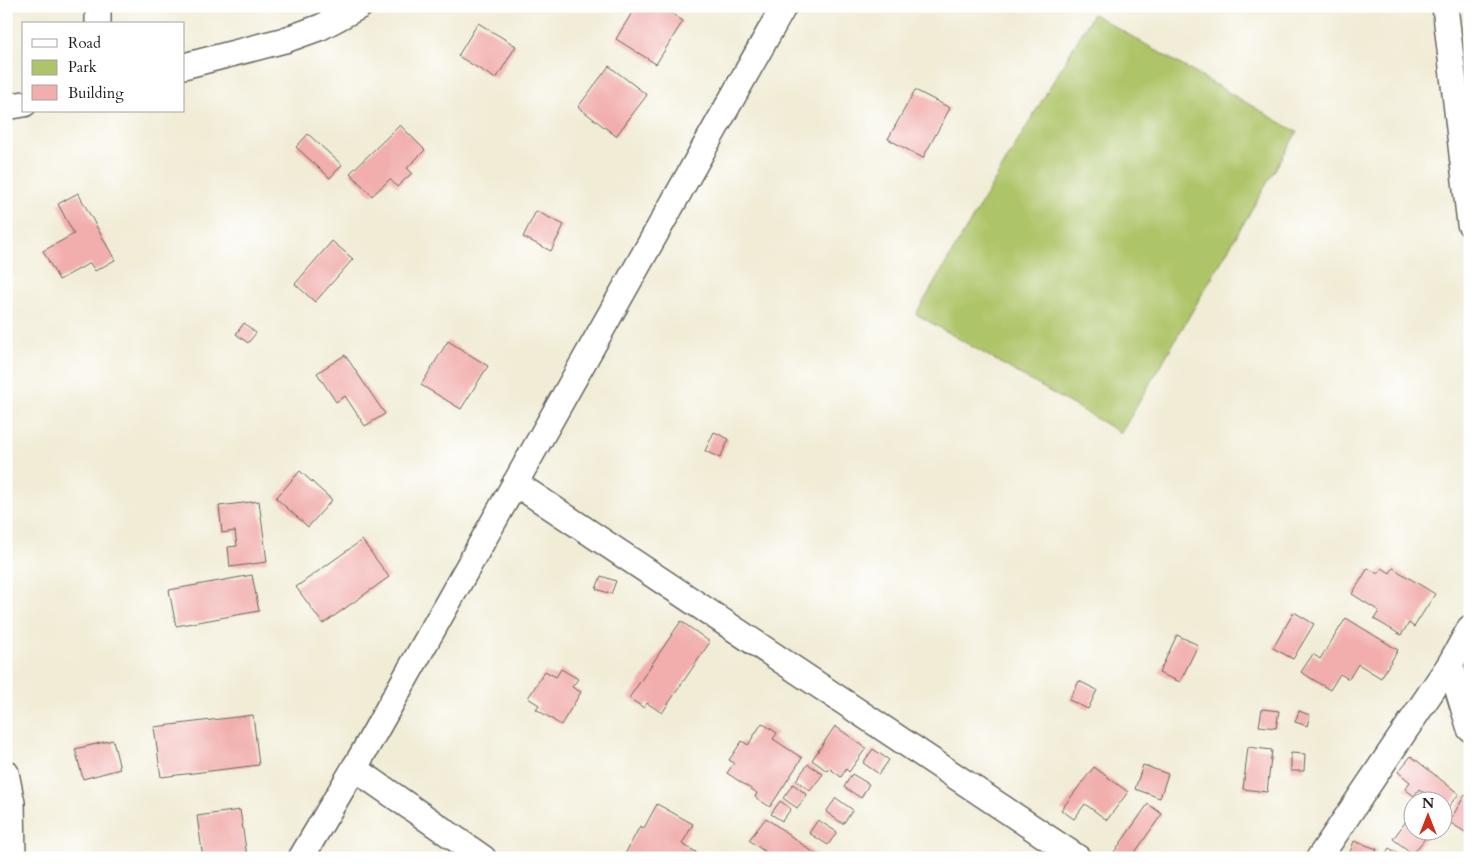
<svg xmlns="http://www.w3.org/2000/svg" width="1476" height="864" viewBox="0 0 1476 864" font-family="Cardo,serif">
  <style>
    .green { fill: #aec468; stroke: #657042 }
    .building { fill: #f1aeac }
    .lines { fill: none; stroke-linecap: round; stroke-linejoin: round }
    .minor-casing { stroke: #67655d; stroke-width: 28 }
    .minor { stroke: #fff; stroke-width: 25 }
  </style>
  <rect width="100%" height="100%" fill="#fff"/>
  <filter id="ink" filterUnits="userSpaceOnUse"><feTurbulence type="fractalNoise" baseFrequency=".02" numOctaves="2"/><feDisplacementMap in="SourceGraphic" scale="10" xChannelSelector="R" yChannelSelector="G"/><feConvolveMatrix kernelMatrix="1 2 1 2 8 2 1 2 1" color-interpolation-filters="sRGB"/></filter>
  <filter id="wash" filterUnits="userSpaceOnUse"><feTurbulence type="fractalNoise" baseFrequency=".0096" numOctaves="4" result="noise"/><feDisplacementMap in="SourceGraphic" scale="20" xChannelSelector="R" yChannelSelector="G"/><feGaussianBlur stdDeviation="1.12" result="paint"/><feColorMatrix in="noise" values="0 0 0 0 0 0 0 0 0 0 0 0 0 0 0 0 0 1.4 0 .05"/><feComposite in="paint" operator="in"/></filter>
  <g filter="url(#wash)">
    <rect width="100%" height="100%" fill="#f1ecd5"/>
    <path class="green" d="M 1093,14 L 1297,132 L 1121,433 L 916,314 Z"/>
    <g id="blocks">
      <path class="building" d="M 636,6 L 660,6 L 683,21 L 656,64 L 616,39 Z
        M 478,23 L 516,46 L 496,79 L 458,56 Z
        M 609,66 L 647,95 L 616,136 L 578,107 Z
        M 915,90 L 950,108 L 923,158 L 888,139 Z
        M 400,125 L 425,150 L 407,168 L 412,173 L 397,187 L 390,179 L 372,196 L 350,173 Z
        M 308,134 L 342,165 L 330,178 L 296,147 Z
        M 78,193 L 115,260 L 95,271 L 90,263 L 59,280 L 43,251 L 74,234 L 58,204 Z
        M 536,211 L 564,225 L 551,251 L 523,237 Z
        M 332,241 L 353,259 L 315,302 L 295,284 Z
        M 244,323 L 256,333 L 248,343 L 236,334 Z
        M 448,341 L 488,366 L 461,409 L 421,385 Z
        M 345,355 L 385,414 L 365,426 L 345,396 L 336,402 L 317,373 Z
        M 714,432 L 729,439 L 720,458 L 705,451 Z
        M 300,471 L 332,500 L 308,527 L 276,498 Z
        M 259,501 L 267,562 L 230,567 L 228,547 L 237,546 L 235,531 L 222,533 L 219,506 Z
        M 362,540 L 389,577 L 323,624 L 296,587 Z
        M 1368,568 L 1378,574 L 1382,568 L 1390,573 L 1393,568 L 1435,594 L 1414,627 L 1409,623 L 1401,635 L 1374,619 L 1379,611 L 1352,594 Z
        M 252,575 L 259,611 L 176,626 L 169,590 Z
        M 601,576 L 616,581 L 611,594 L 596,589 Z
        M 1294,612 L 1314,624 L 1293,659 L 1273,648 Z
        M 1346,618 L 1398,650 L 1381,678 L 1358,664 L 1349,679 L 1340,674 L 1330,690 L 1301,672 L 1313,654 L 1320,659 Z
        M 681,621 L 710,642 L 662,713 L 647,703 L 644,708 L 629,698 Z
        M 1177,635 L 1198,645 L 1180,682 L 1159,673 Z
        M 561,669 L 578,679 L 572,687 L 581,692 L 561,725 L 536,709 L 539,705 L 528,698 L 545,671 L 556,677 Z
        M 1079,681 L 1097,690 L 1088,709 L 1069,700 Z
        M 1262,709 L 1279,711 L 1276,728 L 1259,726 Z
        M 1299,711 L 1310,715 L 1307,726 L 1295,722 Z
        M 253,715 L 259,765 L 161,777 L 154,727 Z
        M 762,723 L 777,733 L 773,739 L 802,758 L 770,807 L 755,797 L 757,793 L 727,773 L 734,763 L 729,760 L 742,741 L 748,745 Z
        M 835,726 L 866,748 L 849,772 L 846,769 L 841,777 L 829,768 L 827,771 L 812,760 Z
        M 113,740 L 120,769 L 83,779 L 75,749 Z
        M 1248,747 L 1272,750 L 1267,792 L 1243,789 Z
        M 873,749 L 889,760 L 879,774 L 863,763 Z
        M 1291,753 L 1305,754 L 1304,771 L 1291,771 Z
        M 1411,756 L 1459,794 L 1446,809 L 1444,807 L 1444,802 L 1428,802 L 1431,798 L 1419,789 L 1414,796 L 1405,789 L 1410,782 L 1398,772 Z
        M 808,764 L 823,774 L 810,791 L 796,780 Z
        M 1143,765 L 1168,774 L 1160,798 L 1135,789 Z
        M 1094,767 L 1128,792 L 1107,820 L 1085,804 L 1074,819 L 1061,810 Z
        M 852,774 L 869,784 L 861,798 L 844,787 Z
        M 793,784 L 807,795 L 797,808 L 783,798 Z
        M 1465,795 L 1470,798 L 1470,835 L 1449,822 Z
        M 836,798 L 853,810 L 843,824 L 826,812 Z
        M 780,801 L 791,809 L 782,821 L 771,814 Z
        M 657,804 L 693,824 L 682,844 L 696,852 L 693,858 L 623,858 L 640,826 L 644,828 Z
        M 1148,804 L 1162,814 L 1131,858 L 1115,858 L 1112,855 Z
        M 240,810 L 247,856 L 232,858 L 203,858 L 197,816 Z
        M 1409,817 L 1414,820 L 1414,832 L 1430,832 L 1413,854 L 1393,839 Z
        M 766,818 L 821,858 L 773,858 L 749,840 Z
        M 818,820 L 837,832 L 828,845 L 809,833 Z
        M 1354,841 L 1377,849 L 1374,858 L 1348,858 Z
        M 1389,848 L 1405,858 L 1383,858 Z"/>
    </g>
  </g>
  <g filter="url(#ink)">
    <use href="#blocks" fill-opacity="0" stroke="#67655d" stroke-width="1"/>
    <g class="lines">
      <defs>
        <path id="minor" d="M 1445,6 L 1470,224
          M 98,24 L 98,6
          M 184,66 L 285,40 L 321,27 L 360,6
          M 6,107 L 24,104
          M 515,483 L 1078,858
          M 1450,664 L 1470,729
          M 354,768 L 483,858
          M 6,773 L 12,803 L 13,858
          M 301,858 L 362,755 L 784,6
          M 1319,858 L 1450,664 L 1470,628"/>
      </defs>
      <use href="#minor" class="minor-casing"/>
      <use href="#minor" class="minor"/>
    </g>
  </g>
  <rect width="1476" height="864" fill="none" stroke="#fff" stroke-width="25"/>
  <rect x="22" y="22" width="162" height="90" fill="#ffffff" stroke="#a4a4a4"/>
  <rect x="32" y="39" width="25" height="8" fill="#ffffff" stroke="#a4a4a4"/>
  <text x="68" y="48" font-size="15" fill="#1c1c1c">Road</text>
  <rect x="32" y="60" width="25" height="15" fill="#aec468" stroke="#a4a4a4"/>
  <text x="68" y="72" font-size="15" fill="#1c1c1c">Park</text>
  <rect x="32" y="85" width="25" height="15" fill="#f1aeac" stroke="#a4a4a4"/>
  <text x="68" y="98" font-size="15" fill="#1c1c1c">Building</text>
  <g transform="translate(1428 816)"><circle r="24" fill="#ffffff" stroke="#a4a4a4"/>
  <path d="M0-4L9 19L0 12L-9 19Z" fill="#c8321e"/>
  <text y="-8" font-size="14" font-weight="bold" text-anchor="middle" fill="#1c1c1c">N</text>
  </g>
</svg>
